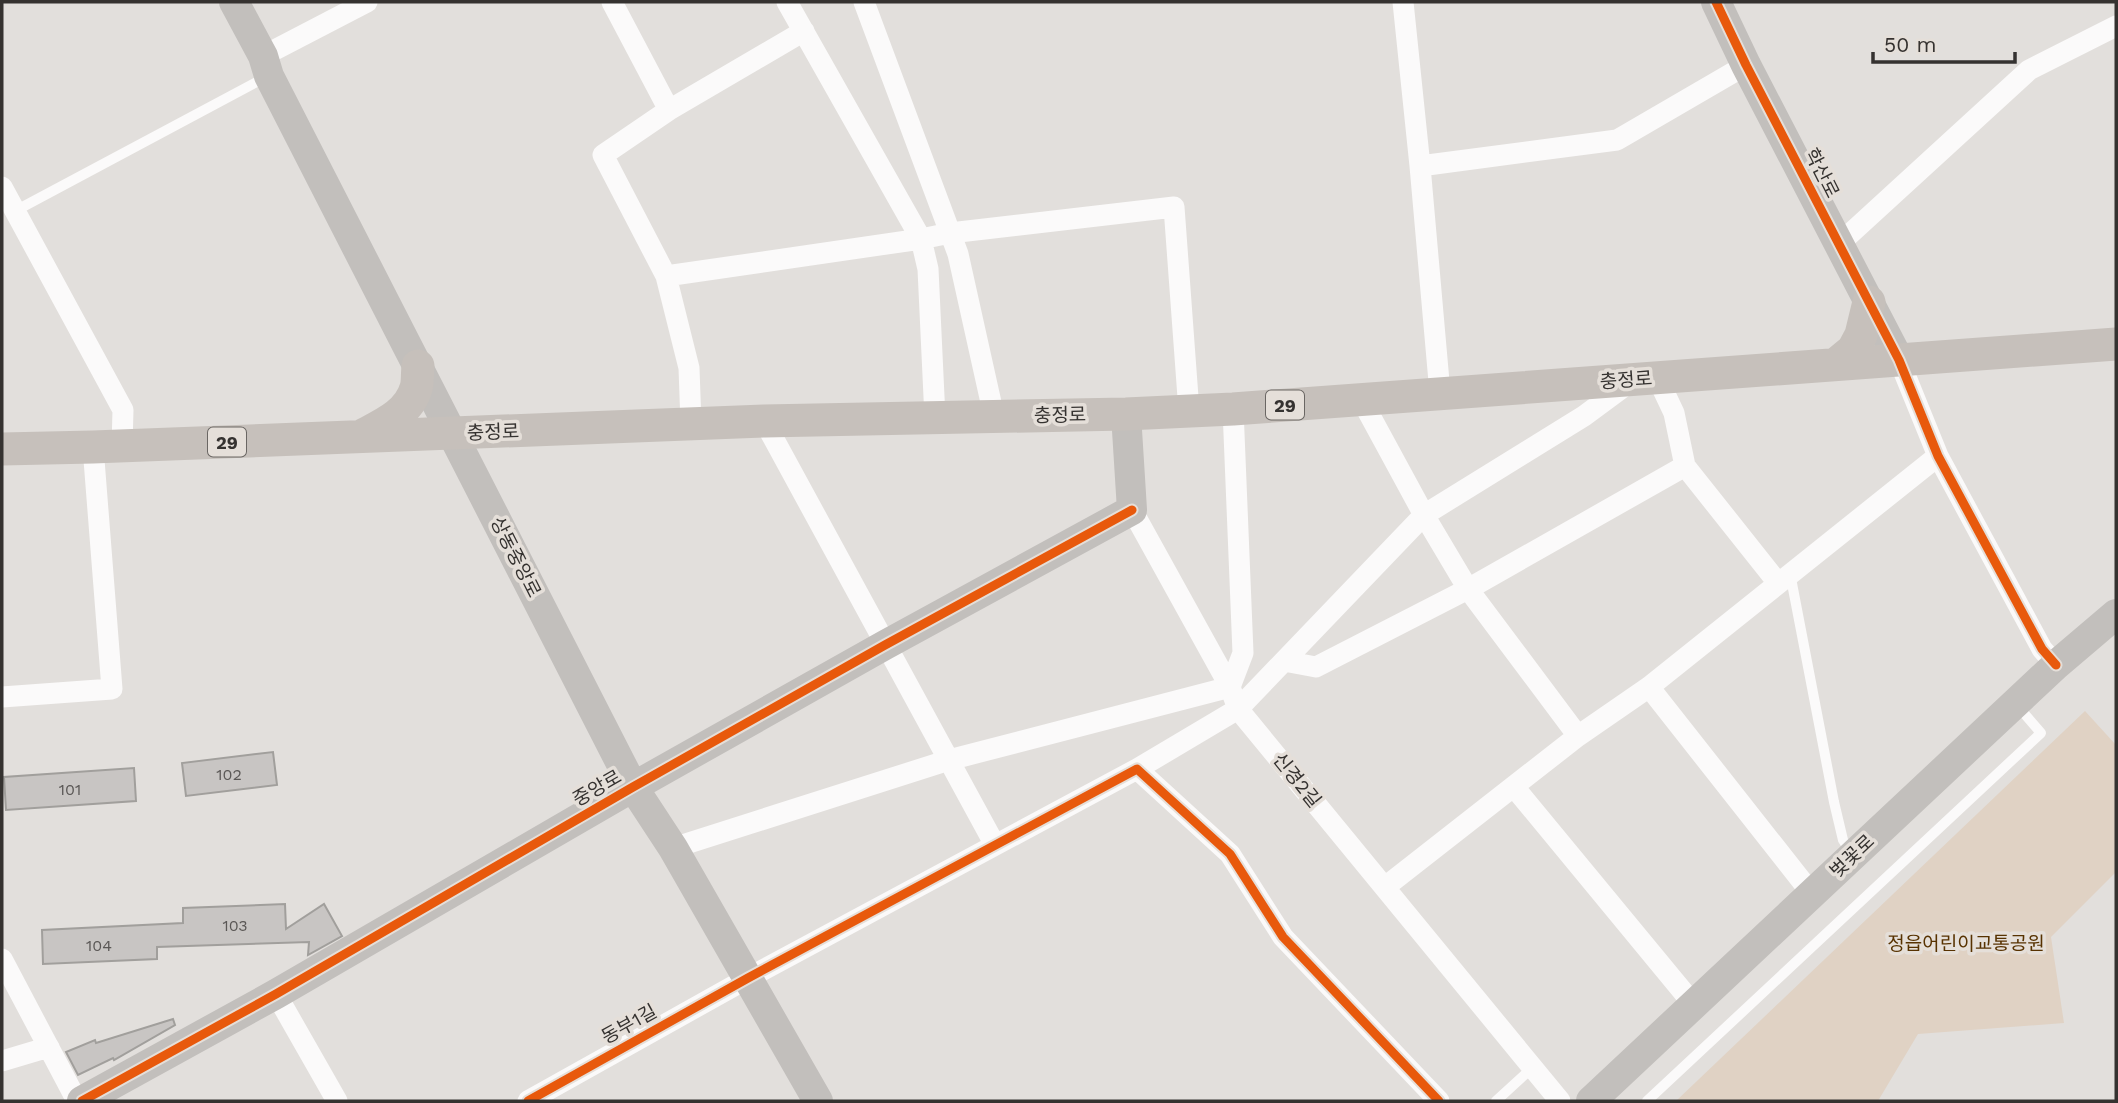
<svg xmlns="http://www.w3.org/2000/svg" width="2118" height="1103" viewBox="0 0 2118 1103" font-family="'Work Sans','Noto Sans KR',sans-serif">
  <style>
    .green { fill: #e0d2c4 }
    .building { fill: #c8c5c3; stroke: #a19f9c; stroke-width: 2 }
    .lines { fill: none; stroke-linecap: round; stroke-linejoin: round }
    .lane { stroke: #fbfafa; stroke-width: 10 }
    .street { stroke: #fbfafa; stroke-width: 21 }
    .secondary { stroke: #c2bfbc; stroke-width: 30 }
    .primary { stroke: #c6c0bb; stroke-width: 33 }
    .cycleway-casing { stroke: #e5dfd9; stroke-width: 13 }
    .cycleway { stroke: #e8590c; stroke-width: 9 }
    .labels { text-anchor: middle; dominant-baseline: central; stroke-width: 7; stroke-linejoin: round; paint-order: stroke }
    .number-label { font-size: 16px; fill: #5a5755 }
    .shield { fill: #e5dfd9; stroke: #6a6663; stroke-width: 2 }
    .shield-label { font-size: 18px; font-weight: bold; fill: #353230 }
    .street-label { font-size: 19px; fill: #353230; stroke: #e5dfd9 }
    .park-label { font-size: 19px; fill: #573201; stroke: #e5dfd9 }
  </style>
  <rect width="100%" height="100%" fill="#e2dfdc"/>
  <path class="green" d="M 2085,711 L 2116,745 L 2116,872 L 2051,937 L 2064,1023 L 1918,1034 L 1878,1101 L 1676,1101 Z"/>
  <path class="building" d="M 273,752 L 277,785 L 186,796 L 182,763 Z
    M 134,768 L 136,801 L 6,810 L 4,777 Z
    M 285,904 L 286,929 L 324,904 L 342,936 L 308,955 L 309,942 L 157,947 L 157,959 L 43,964 L 42,930 L 183,923 L 183,908 Z
    M 173,1019 L 175,1025 L 114,1060 L 113,1058 L 78,1075 L 66,1052 L 95,1040 L 96,1043 Z"/>
  <g class="lines">
    <path class="lane" d="M 15,211 L 266,77
      M 1790,573 L 1834,802 L 1843,840 L 1851,853
      M 1496,1101 L 1533,1067
      M 1647,1101 L 2041,733 L 2016,704"/>
    <path class="street" d="M 612,2 L 669,110 L 603,155 L 666,276 L 689,368 L 691,424
      M 787,2 L 921,239 L 928,269 L 935,418
      M 864,2 L 958,254 L 994,416
      M 1403,2 L 1420,166 L 1440,393
      M 263,56 L 367,2
      M 669,110 L 804,31
      M 1420,166 L 1617,140 L 1746,65
      M 2,187 L 123,410 L 122,446
      M 1839,244 L 2029,70 L 2116,26
      M 666,276 L 921,239 L 950,233 L 1174,207 L 1189,411
      M 1899,360 L 1938,456 L 2042,649 L 2056,665
      M 1657,377 L 1674,413 L 1685,466 L 1778,583
      M 1361,399 L 1424,515 L 1468,589 L 1578,736
      M 764,421 L 995,845
      M 1132,510 L 1230,687 L 1238,709 L 1560,1101
      M 1284,661 L 1316,667 L 1468,589 L 1685,466
      M 1649,687 L 1812,894
      M 2,697 L 112,689 L 93,447
      M 1137,769 L 1238,709 L 1424,515 L 1584,416 L 1630,382
      M 1514,787 L 1694,1005
      M 673,848 L 949,760 L 1230,687 L 1243,653 L 1233,409
      M 1385,887 L 1578,736 L 1649,687 L 1938,456
      M 2,959 L 77,1101
      M 276,994 L 337,1101
      M 2,1061 L 49,1047
      M 528,1101 L 748,978 L 1137,769 L 1230,854 L 1283,937 L 1439,1101"/>
    <path class="secondary" d="M 234,2 L 263,56 L 269,76 L 633,787 L 673,848 L 818,1101
      M 1716,2 L 1746,65 L 1899,360
      M 82,1101 L 276,994 L 633,787 L 885,645 L 1132,510 L 1126,414
      M 1591,1101 L 2056,665 L 2116,614"/>
    <path class="primary" d="M 1836,364 L 1853,350 L 1861,335 L 1869,302
      M 363,435 C 384,424 409,413 416,388 C 418,382 417,373 418,366
      M 2,449 L 93,447 L 764,421 L 1126,414 L 1233,409 L 2116,344"/>
    <defs>
      <path id="cycleway" d="M 1716,2 L 1746,65 L 1899,360 L 1938,456 L 2042,649 L 2056,665
        M 82,1101 L 276,994 L 633,787 L 885,645 L 1132,510
        M 528,1101 L 748,978 L 1137,769 L 1230,854 L 1283,937 L 1439,1101"/>
    </defs>
    <use href="#cycleway" class="cycleway-casing"/>
    <use href="#cycleway" class="cycleway"/>
  </g>
  <g class="labels">
    <g class="number-label">
      <text x="229" y="774">102</text>
      <text x="70" y="789">101</text>
      <text x="235" y="925">103</text>
      <text x="99" y="945">104</text>
    </g>
    <g class="shield">
      <rect x="1266" y="390.5" width="38" height="29" rx="5"/>
      <rect x="208" y="427.5" width="38" height="29" rx="5"/>
    </g>
    <g class="shield-label">
      <text x="1285" y="405">29</text>
      <text x="227" y="442">29</text>
    </g>
    <g class="street-label">
      <text transform="translate(1822 173) rotate(63)">학산로</text>
      <text transform="translate(1626 380) rotate(-4)">충정로</text>
      <text transform="translate(1060 415) rotate(-1)">충정로</text>
      <text transform="translate(493 432) rotate(-2)">충정로</text>
      <text transform="translate(516 557) rotate(63)">상동중앙로</text>
      <text transform="translate(1297 780) rotate(51)">신경2길</text>
      <text transform="translate(597 788) rotate(-30)">중앙로</text>
      <text transform="translate(1852 856) rotate(-43)">벚꽃로</text>
      <text transform="translate(629 1024) rotate(-29)">동부1길</text>
    </g>
    <g class="park-label">
      <text x="1966" y="943">정읍어린이교통공원</text>
    </g>
  </g>
  <rect width="2118" height="1103" fill="none" stroke="#353230" stroke-width="7"/>
  <path d="M1873 52v10h142v-10" fill="none" stroke="#353230" stroke-width="3.5"/>
  <text x="1884" y="52" font-size="21" fill="#353230" stroke="#e5dfd9" stroke-width="5" paint-order="stroke">50 m</text>
</svg>
